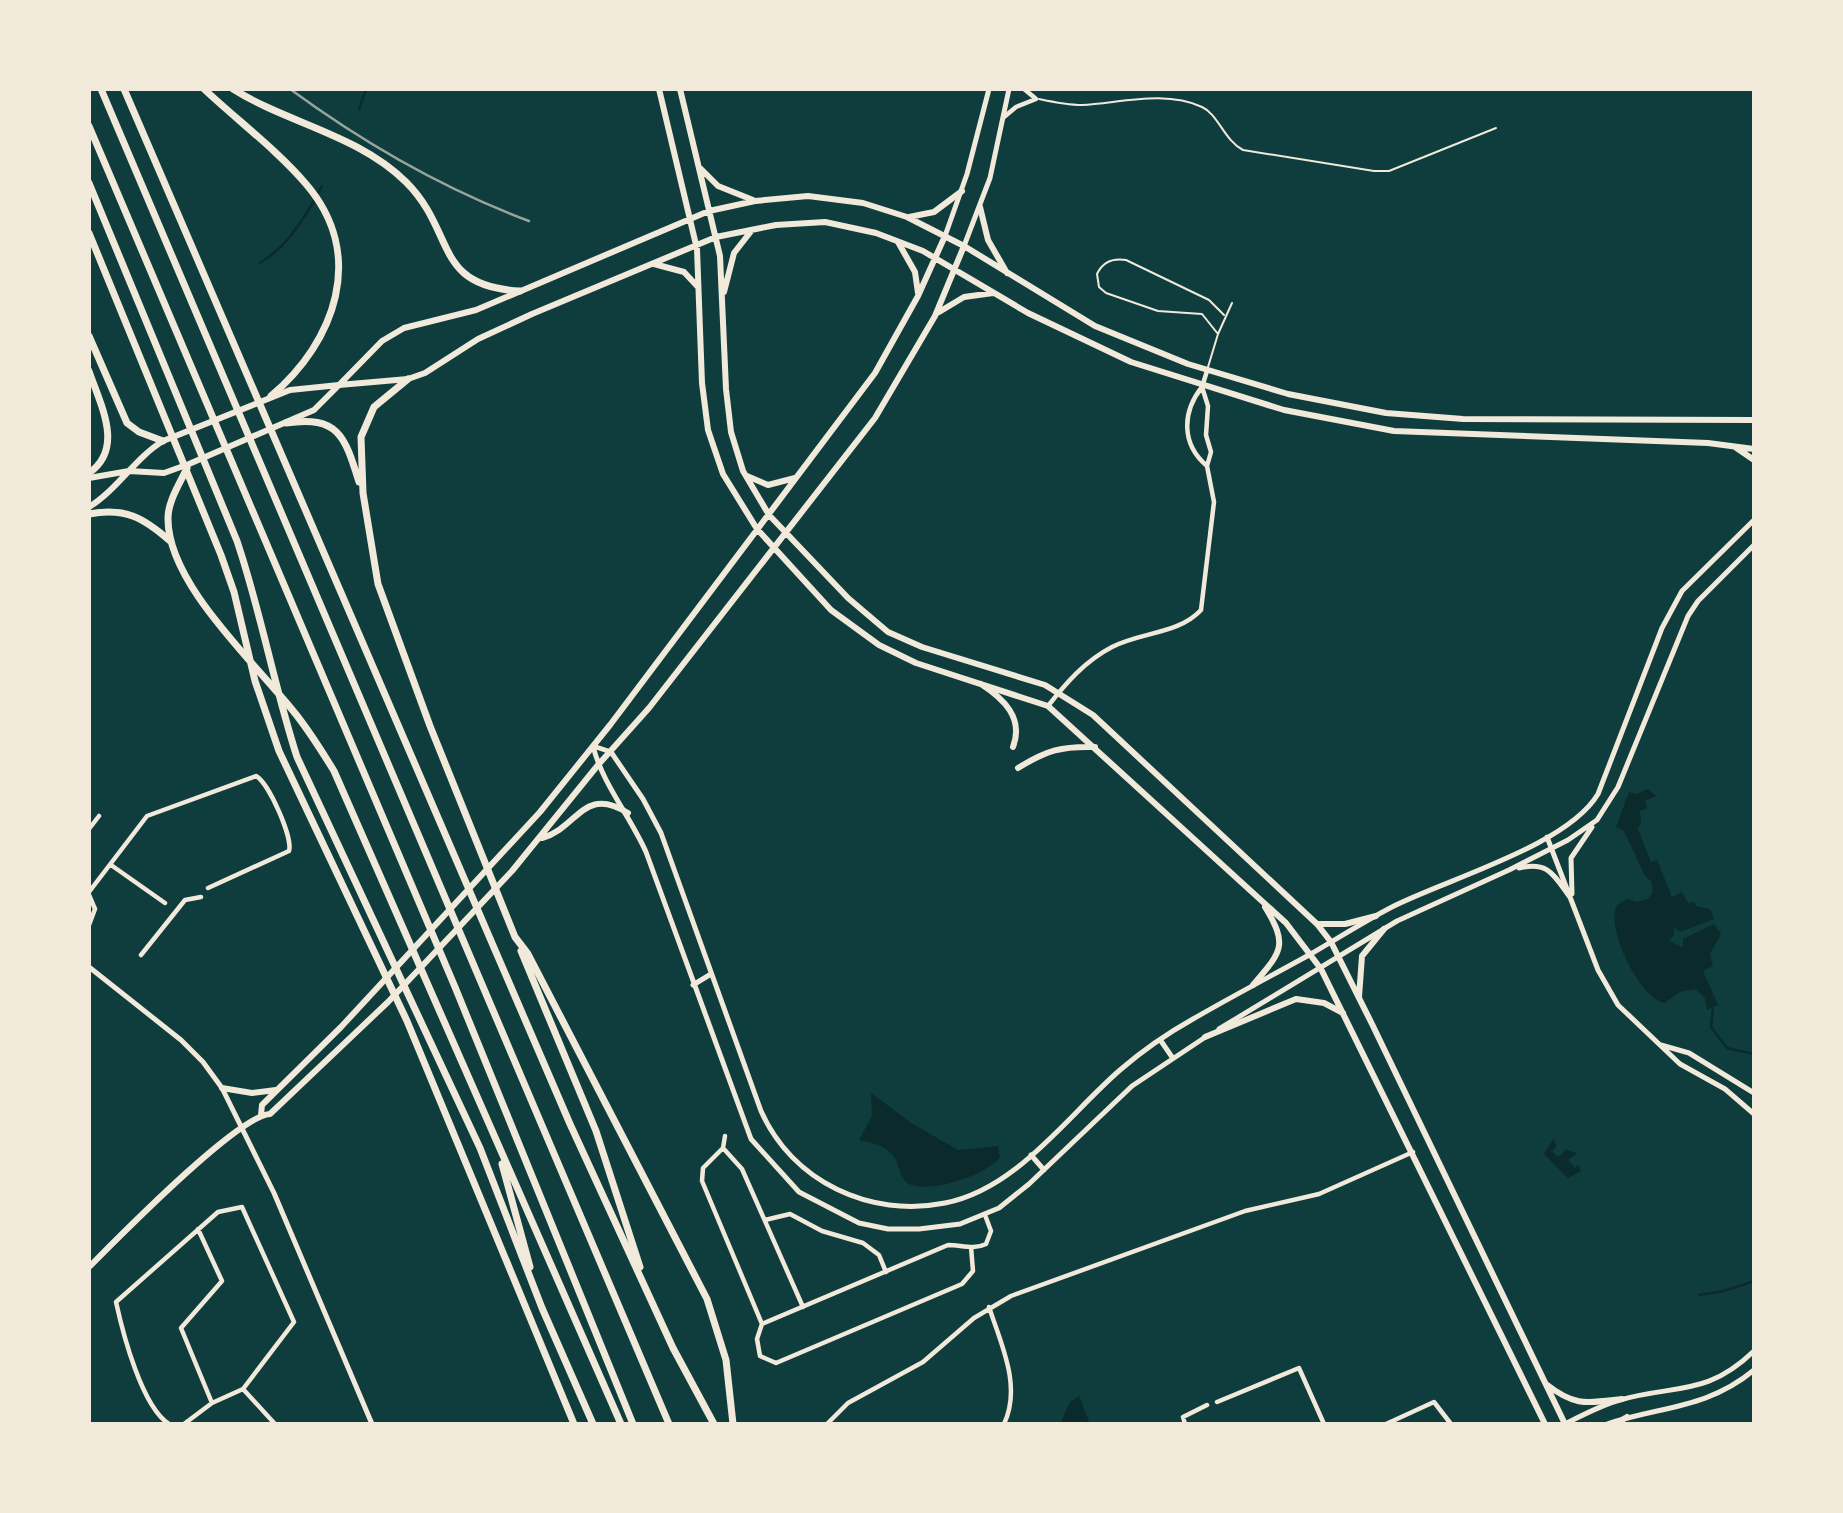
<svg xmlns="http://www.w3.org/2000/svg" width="1843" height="1513" viewBox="0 0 1843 1513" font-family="Rubik,sans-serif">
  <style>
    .water { fill: #0a2a2b }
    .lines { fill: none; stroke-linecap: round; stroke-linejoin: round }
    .stream { stroke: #0a2a2b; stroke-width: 2.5 }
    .service { stroke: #f1e9da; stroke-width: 2 }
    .minor { stroke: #f1e9da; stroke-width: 4.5 }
    .tertiary { stroke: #f1e9da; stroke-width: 5 }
    .secondary { stroke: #f1e9da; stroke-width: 6 }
    .primary { stroke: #f1e9da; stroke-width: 6 }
    .motorway { stroke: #f1e9da; stroke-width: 7 }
    .rail { stroke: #97a49c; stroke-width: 2.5 }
  </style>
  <rect width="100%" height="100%" fill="#0f3d3e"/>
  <path class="water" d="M 1648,789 L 1656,796 L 1645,801 L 1647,808 L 1640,811 L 1641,825 L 1637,827 L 1651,862 L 1657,860 L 1672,897 L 1682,892 L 1688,903 L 1694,902 L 1696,906 L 1710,909 L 1714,919 L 1680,932 L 1674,927 L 1674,935 L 1669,941 L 1683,947 L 1683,939 L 1714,924 L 1721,934 L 1710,954 L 1713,966 L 1703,971 L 1718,1005 L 1707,1010 L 1705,998 L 1695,989 L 1680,992 L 1664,1003 C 1639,997 1605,928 1617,905 L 1627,899 L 1637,902 L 1648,899 L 1653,891 L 1651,881 L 1645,876 L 1624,831 L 1616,827 L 1629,792 L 1636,794 Z
    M 871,1093 L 913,1124 L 958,1150 L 998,1146 L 1000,1157 C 988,1175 929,1194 909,1184 C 900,1179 900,1168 896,1160 C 888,1146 873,1143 859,1140 L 872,1116 Z
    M 1553,1139 L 1557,1146 L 1552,1151 L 1558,1157 L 1565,1151 L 1563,1149 L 1577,1153 L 1568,1160 L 1575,1168 L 1578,1165 L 1581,1171 L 1568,1178 L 1544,1154 Z
    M 1079,1396 L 1090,1424 L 1060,1424 L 1070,1402 Z"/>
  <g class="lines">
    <path class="stream" d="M 359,109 L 366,89
      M 317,195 L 322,186
      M 260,263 C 285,248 299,226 314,201
      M 1713,1009 L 1711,1027 L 1727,1048 L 1754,1054
      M 1699,1295 L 1724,1291 L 1754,1281"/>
    <path class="service" d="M 1039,99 C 1053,102 1067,105 1082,105 C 1120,103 1165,90 1202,107 C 1218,114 1224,140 1243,150 L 1374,171 L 1389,171 L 1496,128
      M 1218,334 L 1202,314 L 1158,311 L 1106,293 L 1099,287 L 1097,274 C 1103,261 1113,258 1126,260 L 1209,300 L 1224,315
      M 1208,367 L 1218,334 L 1232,303"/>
    <path class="minor" d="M 1024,89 L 1035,98
      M 1004,117 L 1016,107 L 1036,99
      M 1202,387 C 1182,412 1181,444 1207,466
      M 1048,706 C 1066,683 1085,661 1112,647 C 1141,632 1179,634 1201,610 L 1214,502 L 1207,466 L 1211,452 L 1206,435 L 1208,406 L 1202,387 L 1207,371
      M 89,829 L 99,816
      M 111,865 L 165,903
      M 89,892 L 147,816 L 256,776 C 269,783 293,838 289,851 L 208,888
      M 89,895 L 95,909 L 89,925
      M 141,955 L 185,900 L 201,897
      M 723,1148 L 703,1168 L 702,1181 L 762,1324
      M 723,1148 L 742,1169 L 803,1307
      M 723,1148 L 725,1136
      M 765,1220 L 790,1214 L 822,1231 L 863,1243 L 879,1255 L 886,1272
      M 198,1229 L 222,1281 L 181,1328 L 212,1403
      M 971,1247 L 973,1271 L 962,1284 L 776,1363 L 760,1356 L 757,1339 L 762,1324 L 948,1245 C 961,1245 974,1250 986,1244 L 991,1231 L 985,1215
      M 989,1307 C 1001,1344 1022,1386 1004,1424
      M 243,1389 L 275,1424
      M 1217,1402 L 1299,1368 L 1324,1424
      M 169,1424 C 142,1407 123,1334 116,1302 L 218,1212 L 242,1207 L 294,1322 L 243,1389 L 212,1403 L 184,1424
      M 827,1424 L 848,1403 L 923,1362 L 974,1318 L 1011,1296 L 1245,1211 L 1319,1194 L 1413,1152
      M 1185,1424 L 1183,1417 L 1207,1405
      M 1386,1424 L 1434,1402 L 1451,1424"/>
    <path class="tertiary" d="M 945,236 L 967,174 L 989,89
      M 964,246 L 990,178 L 1009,89
      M 593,746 C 602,783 630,816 646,852 L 751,1139 L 799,1192 L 859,1223 L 888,1229 L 919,1229 L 960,1224 L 999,1208 L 1029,1184 L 1132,1086 L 1207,1036
      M 593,746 L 611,752 L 643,799 L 661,833 L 761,1111 C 793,1182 870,1218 945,1203 C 1017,1189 1067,1116 1120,1070 C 1142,1051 1168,1033 1193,1019 C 1231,997 1271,976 1309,955 C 1337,939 1363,922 1392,907 C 1447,879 1567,846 1598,794 L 1662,628 L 1682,591 L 1754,520
      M 1547,837 L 1598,970 L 1618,1005 L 1680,1064 L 1725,1089 L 1754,1114
      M 1519,868 C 1548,861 1553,874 1569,896
      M 1572,894 L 1571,858 L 1592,827
      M 89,967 L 181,1040 L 203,1062 L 222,1088 L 274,1193 L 372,1424
      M 693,985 L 711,974
      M 1219,1029 L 1397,921 L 1509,870 L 1568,840 L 1597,820 L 1618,787 L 1688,616 L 1698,601 L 1754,545
      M 1161,1041 L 1172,1057
      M 1661,1045 L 1689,1053 L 1754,1093
      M 1031,1155 L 1044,1170
      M 1565,1424 C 1583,1415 1601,1405 1620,1400 C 1676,1384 1706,1397 1754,1351
      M 1607,1424 C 1661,1406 1707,1409 1754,1370"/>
    <path class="secondary" d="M 659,89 L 697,249 L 702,383 L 708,430 L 723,474 L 757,529 L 831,610 L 879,645 L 916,663 L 1048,706 L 1286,923 L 1321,969 L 1545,1424
      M 680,89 L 720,256 L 726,389 L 731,432 L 743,471 L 769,515 L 848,598 L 888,632 L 922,647 L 1045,685 L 1093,715 L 1317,924 L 1331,942 L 1372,1024 L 1565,1424
      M 700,168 L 718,186 L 753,200
      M 980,207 L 988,240 L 1007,273
      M 909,217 L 934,212 L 962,191
      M 898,242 L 915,272 L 918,293
      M 654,264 L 684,272 L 698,287
      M 724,292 L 734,253 L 752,230
      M 939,312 L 964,297 L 993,293
      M 339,385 L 382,341 L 404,328 L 476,310 L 709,211 L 755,201 L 808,196 L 863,203 L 907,217 L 964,246 L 1095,326 L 1188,364 L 1288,394 L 1386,413 L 1463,419 L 1754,420
      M 339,385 L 408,379 L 425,373 L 478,339 L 532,314 L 716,237 L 776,225 L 825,222 L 876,233 L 923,251 L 1028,313 L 1131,362 L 1284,410 L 1394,431 L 1708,443 L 1754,449
      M 1735,447 L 1754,460
      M 747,476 L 768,485 L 795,478
      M 981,684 C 1004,699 1024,718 1013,747
      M 1018,768 C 1047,750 1062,746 1095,747
      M 542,838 C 578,828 583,785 628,813
      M 1317,924 L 1345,924 L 1376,916
      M 1253,985 C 1281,952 1289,946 1265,907
      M 1359,997 L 1362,956 L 1384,929
      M 1205,1037 L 1296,999 L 1324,1003 L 1343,1013
      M 222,1088 L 252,1093 L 276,1090
      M 261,1115 L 262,1105 L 341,1027 L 540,812 L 610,725 L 875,373 L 918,296 L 945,236
      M 89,1267 C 118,1238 237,1116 270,1114 L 388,1002 L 512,871 L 598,765 L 649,708 L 875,418 L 935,316 L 964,246
      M 1546,1384 C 1575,1407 1587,1403 1622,1399
      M 1615,1424 L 1627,1417"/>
    <path class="primary" d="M 89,478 L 129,471 L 164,473 L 189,464 L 314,410 L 339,385
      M 89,507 C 118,489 135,458 163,441 L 290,390 L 339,385"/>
    <path class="motorway" d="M 101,89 L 669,1424
      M 124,89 L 570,1124 L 673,1348 L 714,1424
      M 204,89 C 237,120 277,150 306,184 C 367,255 335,342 271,396
      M 233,89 C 287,123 359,135 406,182 C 457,233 432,286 520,291
      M 89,126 L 455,987 L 633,1424
      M 89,183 L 237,541 C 261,612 274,686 297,757 L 480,1148 L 542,1308 L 593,1424
      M 89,233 L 221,555 L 234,592 L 255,681 L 279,751 L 407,1021 L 574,1424
      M 89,336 L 127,423 L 139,432 L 163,441
      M 89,371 C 100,404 125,448 89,473
      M 408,379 L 374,407 L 361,437 L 363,493 L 378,584 L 430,726 L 515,937 L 528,954 L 707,1299 L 726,1360 L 733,1424
      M 286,423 C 339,415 345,437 359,482
      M 187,468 C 180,483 168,501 168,518 C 167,585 259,666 298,717 C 311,734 323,753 334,771 L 621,1424
      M 89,514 C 125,507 144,518 170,541
      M 521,951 L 596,1131 L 640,1267
      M 502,1164 L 530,1267"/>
    <path class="rail" d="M 290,89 C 365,144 441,188 529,221"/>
  </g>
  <rect width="1843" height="1513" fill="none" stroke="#f1e9da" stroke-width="182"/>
</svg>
